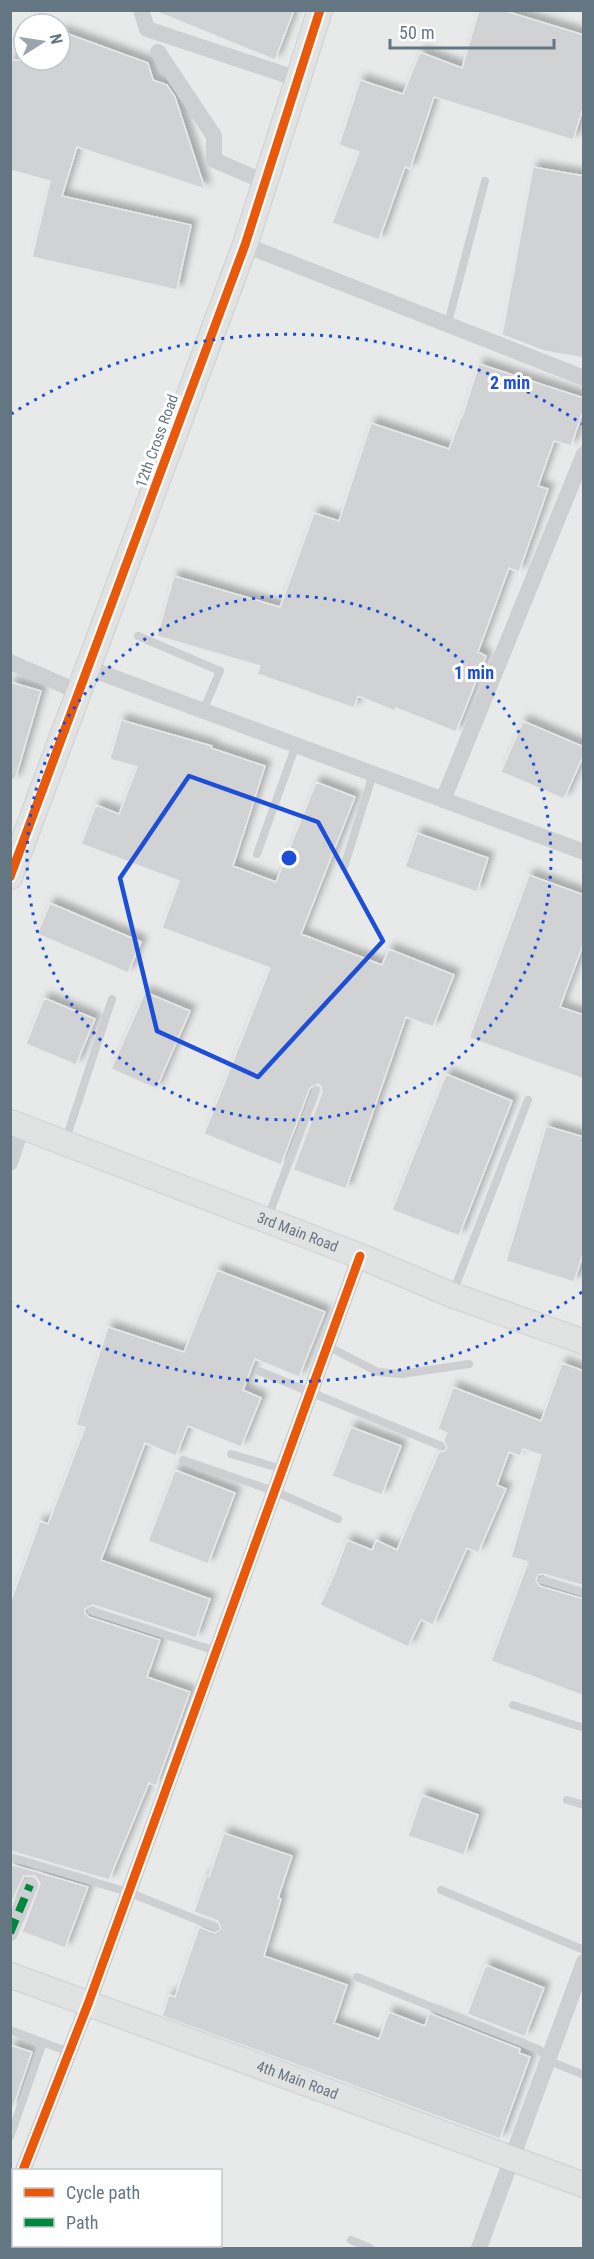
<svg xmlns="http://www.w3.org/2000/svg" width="594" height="2259" viewBox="0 0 594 2259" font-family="'Roboto Condensed',sans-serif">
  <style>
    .built { fill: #e8e9e9; fill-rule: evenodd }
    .building { fill: #d0d2d3; stroke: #e8e8e8; stroke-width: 1.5; filter: url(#shadow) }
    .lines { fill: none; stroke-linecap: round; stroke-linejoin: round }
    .secondary-casing { stroke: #d5d6d7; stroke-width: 27 }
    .lane { stroke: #cecfd0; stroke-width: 8 }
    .street { stroke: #cecfd0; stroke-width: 16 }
    .secondary { stroke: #e1e2e2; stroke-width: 24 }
    .quiet { stroke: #00873e; stroke-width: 8; stroke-dasharray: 15 8; stroke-linecap: butt }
    .cycleway-casing { stroke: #fff; stroke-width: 13 }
    .cycleway { stroke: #e8590c; stroke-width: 9 }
    .marked { fill: none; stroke: #1d4ed8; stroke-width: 4.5; stroke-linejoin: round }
    .ring { fill: none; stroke: #1d4ed8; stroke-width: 3; stroke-dasharray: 3 6 }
    .labels { text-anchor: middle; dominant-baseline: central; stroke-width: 6; stroke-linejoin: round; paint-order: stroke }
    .street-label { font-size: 15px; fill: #657683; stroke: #fff }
    .centre { fill: #1d4ed8; stroke: #fff; stroke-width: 3 }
    .ring-label { font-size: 18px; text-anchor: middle; font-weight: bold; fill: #1d4ed8; stroke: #fff; stroke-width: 6; stroke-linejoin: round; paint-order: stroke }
  </style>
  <defs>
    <filter id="shadow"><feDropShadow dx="5.5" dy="-5.5" stdDeviation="3" flood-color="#0004"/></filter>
  </defs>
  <rect width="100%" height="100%" fill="#f9f9f9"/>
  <path class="built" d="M 11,11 L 583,11 L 583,2248 L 11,2248 ZM 24,24 L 60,24 L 60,60 L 24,60 ZM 14,2170 L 220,2170 L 220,2246 L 14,2246 Z"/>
  <path class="building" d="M 152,10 L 294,10 L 275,60 Z
    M 479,10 L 502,10 L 584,35 L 584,105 L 573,140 L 434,97 L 410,169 L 405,167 L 379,240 L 332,223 L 359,152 L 339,145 L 360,80 L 403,94 L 420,52 L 462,68 Z
    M 60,31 L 148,63 L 153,80 L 167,85 L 175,97 L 205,189 L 77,147 L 62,196 L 191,225 L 177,290 L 32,257 L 50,181 L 10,170 L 10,60 L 60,60 Z
    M 533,167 L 584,176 L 584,358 L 544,351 L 502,335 Z
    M 479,364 L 584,398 L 584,408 L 571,446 L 554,441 L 538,486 L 548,489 L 519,572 L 509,568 L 478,652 L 486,656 L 456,732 L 396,708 L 395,711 L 358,696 L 354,708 L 257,674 L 260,666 L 157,636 L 174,576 L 280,607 L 314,513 L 339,521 L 371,423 L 449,449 L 461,417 L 462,417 Z
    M 10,682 L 41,691 L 15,780 L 10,779 Z
    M 121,720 L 212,746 L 211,748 L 265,766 L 233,866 L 276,882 L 316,782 L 355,797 L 301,934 L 382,965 L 389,949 L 454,975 L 433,1027 L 406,1017 L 346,1189 L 293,1170 L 322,1092 L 321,1086 L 318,1084 L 310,1088 L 281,1165 L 204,1134 L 270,968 L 162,928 L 179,881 L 81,844 L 96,805 L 119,814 L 137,767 L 110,759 Z
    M 523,721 L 584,747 L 584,754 L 564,799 L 501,772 Z
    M 417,833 L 488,858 L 477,892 L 405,867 Z
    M 529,875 L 584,895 L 584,942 L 560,1007 L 584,1015 L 584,1079 L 469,1038 Z
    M 50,903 L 141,942 L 128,973 L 37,934 Z
    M 145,992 L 190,1011 L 156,1089 L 111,1069 Z
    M 44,998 L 95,1019 L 76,1065 L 26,1044 Z
    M 446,1074 L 512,1101 L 459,1236 L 392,1210 Z
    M 546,1126 L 584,1137 L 584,1251 L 574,1282 L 506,1261 Z
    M 217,1270 L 325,1312 L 299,1377 L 255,1359 L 243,1390 L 261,1398 L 241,1447 L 188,1426 L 176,1456 L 145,1443 L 101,1560 L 210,1599 L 196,1638 L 93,1605 L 85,1609 L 85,1613 L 89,1617 L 160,1640 L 147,1677 L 190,1692 L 156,1786 L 149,1783 L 109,1880 L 10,1851 L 10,1603 L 40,1521 L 48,1524 L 85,1427 L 76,1425 L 108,1327 L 184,1352 Z
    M 562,1363 L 584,1371 L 584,1586 L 543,1574 L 538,1575 L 536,1581 L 540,1586 L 584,1599 L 584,1696 L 491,1661 L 528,1562 L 511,1557 L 541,1455 L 523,1449 L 520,1456 L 509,1452 L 497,1485 L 506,1489 L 478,1553 L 467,1548 L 433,1625 L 421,1620 L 408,1647 L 320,1605 L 335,1573 L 347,1540 L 372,1550 L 376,1540 L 397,1550 L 439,1452 L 444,1451 L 447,1448 L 444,1440 L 447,1433 L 438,1429 L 453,1387 L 541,1421 Z
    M 351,1427 L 401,1446 L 382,1495 L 332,1476 Z
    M 175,1470 L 235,1493 L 208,1564 L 148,1541 Z
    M 422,1795 L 478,1815 L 464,1855 L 408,1836 Z
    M 224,1833 L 292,1856 L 278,1898 L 281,1899 L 264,1956 L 347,1985 L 334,2023 L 379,2039 L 389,2012 L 425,2026 L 429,2013 L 520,2049 L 519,2053 L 530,2057 L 500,2139 L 162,2016 L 169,1995 L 175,1997 L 199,1927 L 215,1933 L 221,1929 L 218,1921 L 194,1912 L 206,1876 L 209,1877 Z
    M 10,1864 L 88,1887 L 65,1948 L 22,1932 L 40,1883 L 35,1876 L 24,1876 L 10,1905 Z
    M 486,1965 L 544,1988 L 525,2037 L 467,2014 Z
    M 10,2045 L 32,2052 L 13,2108 L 10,2108 Z"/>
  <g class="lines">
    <defs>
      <g id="secondary">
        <path d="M 10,877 L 245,245 L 320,10"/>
        <path id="s1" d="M 10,1122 L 360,1256 L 452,1295 L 584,1342"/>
        <path id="s2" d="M 10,1975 L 584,2185"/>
      </g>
    </defs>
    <use href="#secondary" class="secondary-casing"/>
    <path class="lane" d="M 448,323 L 485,181
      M 138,636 L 220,671 L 203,711
      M 257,854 L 296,745
      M 344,867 L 373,774
      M 65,1142 L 112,999
      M 268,1217 L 316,1090
      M 453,1292 L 528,1100
      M 327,1346 L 378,1372 L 402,1374 L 469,1364
      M 259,1371 L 441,1446
      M 231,1454 L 282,1469
      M 183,1460 L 274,1491 L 338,1519
      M 542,1580 L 584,1593
      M 91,1611 L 216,1651
      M 513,1705 L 584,1728
      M 567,1800 L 584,1805
      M 10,1857 L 128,1892 L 215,1927
      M 441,1890 L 584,1950
      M 357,1977 L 540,2050 L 547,2060 L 584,2075
      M 10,2030 L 69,2052
      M 10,2137 L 43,2042
      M 351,2240 L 370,2248"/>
    <path class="street" d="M 141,10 L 147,29 L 298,79
      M 158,52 L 214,136 L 214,160 L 265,182
      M 245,245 L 584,378
      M 10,662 L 79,692
      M 88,668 L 584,852
      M 443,800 L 584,454
      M 10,1163 L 22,1126
      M 10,1933 L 30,1885
      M 23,2170 L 88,2004 L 360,1256
      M 10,2203 L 14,2195
      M 479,2248 L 584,1962"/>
    <use href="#secondary" class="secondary"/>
    <path class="quiet" d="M 10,1933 L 30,1885"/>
    <defs>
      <path id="cycleway" d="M 10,877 L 245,245 L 320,10
        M 23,2170 L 88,2004 L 360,1256"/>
    </defs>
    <use href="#cycleway" class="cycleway-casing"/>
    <use href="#cycleway" class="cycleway"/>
  </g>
  <path class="marked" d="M 189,776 L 318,822 L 383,941 L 258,1077 L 157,1031 L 120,878 Z"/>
  <g class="ring">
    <circle cx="289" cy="858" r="262"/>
    <path d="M582 1292A524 524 0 0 1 11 1302M11 414A524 524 0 0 1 582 424"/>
  </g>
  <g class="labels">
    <g class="street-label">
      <text transform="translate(157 441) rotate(-70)">12th Cross Road</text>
      <text stroke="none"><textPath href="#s1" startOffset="308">3rd Main Road</textPath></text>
      <text stroke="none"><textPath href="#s2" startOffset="306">4th Main Road</textPath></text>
    </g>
  </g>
  <circle cx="289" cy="858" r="9" class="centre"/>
  <g class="ring-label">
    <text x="510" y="389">2 min</text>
    <text x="474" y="679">1 min</text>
  </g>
  <rect width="594" height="2259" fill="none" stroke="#657683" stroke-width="24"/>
  <rect x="12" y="2169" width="210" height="78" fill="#ffffff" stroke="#c1c8cd" stroke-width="1.5"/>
  <rect x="24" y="2188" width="30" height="9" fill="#e8590c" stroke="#c1c8cd" stroke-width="1.5"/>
  <text x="66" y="2199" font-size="18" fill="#657683">Cycle path</text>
  <rect x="24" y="2218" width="30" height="9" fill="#00873e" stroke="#c1c8cd" stroke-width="1.5"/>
  <text x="66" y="2229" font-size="18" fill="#657683">Path</text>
  <g transform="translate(42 42) rotate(78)"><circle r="28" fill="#ffffff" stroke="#c1c8cd" stroke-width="1.5"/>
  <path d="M0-4.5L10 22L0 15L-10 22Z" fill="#99a4ac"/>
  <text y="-9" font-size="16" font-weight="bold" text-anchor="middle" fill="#657683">N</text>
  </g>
  <path d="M390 39v9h164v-9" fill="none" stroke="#657683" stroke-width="3"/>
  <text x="399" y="39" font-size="18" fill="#657683" stroke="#ffffff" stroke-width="4.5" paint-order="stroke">50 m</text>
</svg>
